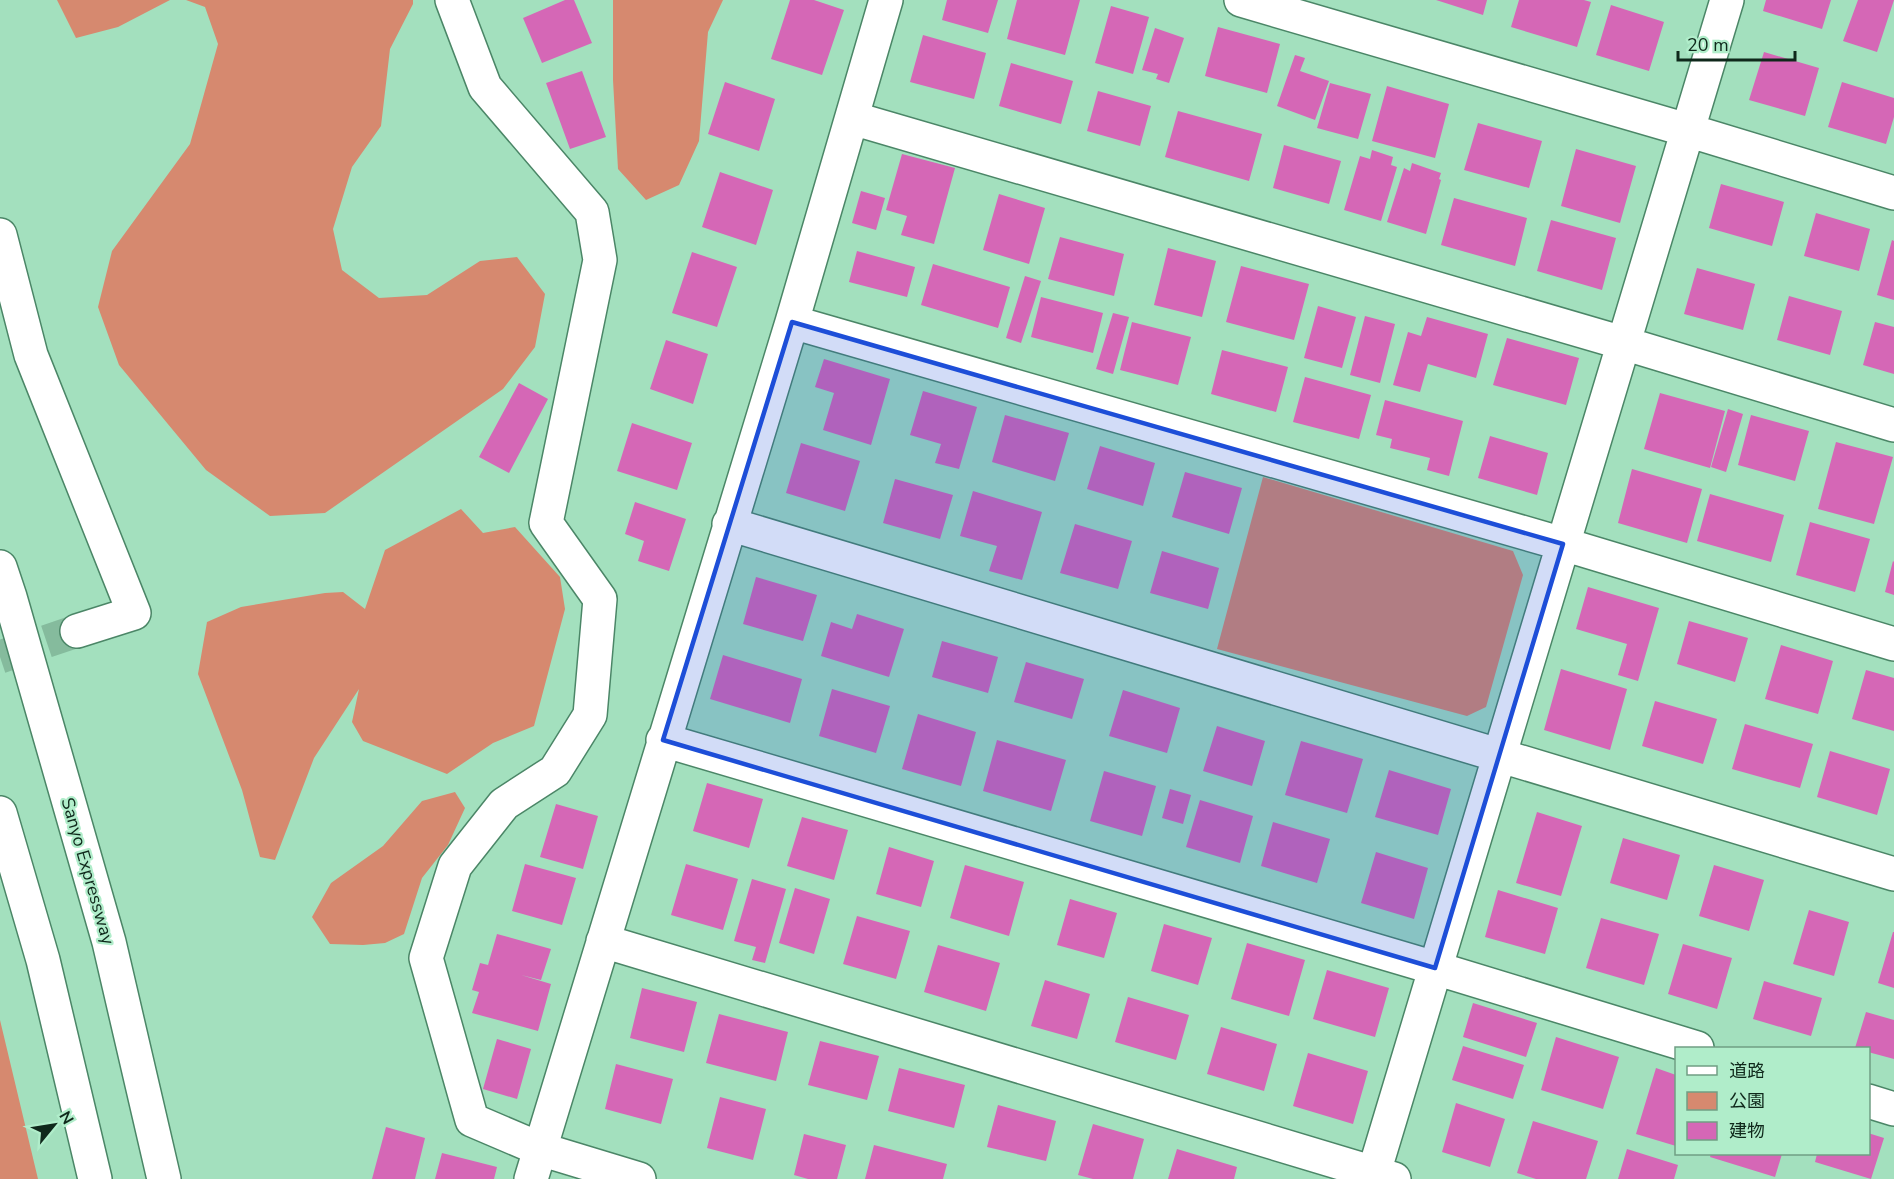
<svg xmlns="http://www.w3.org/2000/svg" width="1894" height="1179" viewBox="0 0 1894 1179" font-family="'Nunito Sans','Noto Sans JP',sans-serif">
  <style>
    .green { fill: #d6896f }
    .building { fill: #d567b6 }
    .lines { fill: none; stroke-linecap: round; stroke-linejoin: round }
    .minor-tunnel { stroke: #85bb9d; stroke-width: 33; stroke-dasharray: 33 16; stroke-linecap: butt }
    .minor-casing { stroke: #4b8667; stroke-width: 36 }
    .highway-casing { stroke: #4b8667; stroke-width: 36 }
    .minor { stroke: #fff; stroke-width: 33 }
    .highway { stroke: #fff; stroke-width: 33 }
    .marked { fill: #1d4ed8; fill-opacity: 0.2; stroke: #1d4ed8; stroke-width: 4.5; stroke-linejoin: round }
    .labels { text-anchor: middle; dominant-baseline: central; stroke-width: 4.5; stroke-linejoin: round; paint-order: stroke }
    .street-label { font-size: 18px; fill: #0f281b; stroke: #b0edca }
  </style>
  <rect width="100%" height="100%" fill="#a3e0be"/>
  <path class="green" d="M 57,0 L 170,0 L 118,27 L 76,38 Z
    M 186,0 L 413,0 L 413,4 L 390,49 L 381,126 L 352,167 L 333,229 L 342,270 L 379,298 L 427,295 L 480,261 L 517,257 L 545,294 L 535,347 L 503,389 L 325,513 L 270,516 L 206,470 L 119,365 L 98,307 L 112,251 L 190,144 L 218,44 L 205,7 Z
    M 613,0 L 723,0 L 708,32 L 699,141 L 679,185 L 646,200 L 618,169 L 613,80 Z
    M 1263,477 L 1513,551 L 1523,575 L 1486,707 L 1467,716 L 1217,649 Z
    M 461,509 L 483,533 L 515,527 L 560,577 L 565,609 L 534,726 L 493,743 L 447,774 L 363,741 L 352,722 L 359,689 L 314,758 L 275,860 L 260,857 L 242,790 L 198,674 L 207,622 L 241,607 L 325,593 L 343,592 L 365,609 L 385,550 Z
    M 455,792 L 465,808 L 448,845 L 422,878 L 404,934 L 385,943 L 363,945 L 330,944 L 312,917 L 331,883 L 383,846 L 422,801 Z
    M 0,1020 L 38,1179 L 0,1179 Z"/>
  <path class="building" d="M 565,0 L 574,0 L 592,43 L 542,63 L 523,18 Z
    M 790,0 L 814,0 L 844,10 L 822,75 L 771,59 Z
    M 947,0 L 998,0 L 988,33 L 942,20 Z
    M 1017,0 L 1080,0 L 1065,55 L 1007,39 Z
    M 1436,0 L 1487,0 L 1483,15 Z
    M 1519,0 L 1584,0 L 1591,2 L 1577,47 L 1511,27 Z
    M 1766,0 L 1831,0 L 1822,29 L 1763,11 Z
    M 1858,0 L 1894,0 L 1877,52 L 1843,41 Z
    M 1611,5 L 1664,22 L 1649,71 L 1596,55 Z
    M 1111,6 L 1149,17 L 1133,74 L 1095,63 Z
    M 1218,27 L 1280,44 L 1267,93 L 1205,76 Z
    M 1155,28 L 1184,38 L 1169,83 L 1156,79 L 1158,74 L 1142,70 Z
    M 923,35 L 986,53 L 974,99 L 910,82 Z
    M 1764,52 L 1819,68 L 1805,116 L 1749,100 Z
    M 1295,55 L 1305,58 L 1300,71 L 1329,81 L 1315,120 L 1277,106 Z
    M 1011,63 L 1073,81 L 1061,124 L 999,106 Z
    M 582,71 L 606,137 L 570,149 L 546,83 Z
    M 725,82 L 775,99 L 759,151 L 708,134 Z
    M 1842,82 L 1894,98 L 1894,117 L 1886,144 L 1828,127 Z
    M 1330,83 L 1371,94 L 1358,139 L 1317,128 Z
    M 1387,86 L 1449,104 L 1435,158 L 1372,141 Z
    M 1098,91 L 1151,106 L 1140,146 L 1087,131 Z
    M 1178,111 L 1262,134 L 1249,181 L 1165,157 Z
    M 1478,123 L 1542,141 L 1529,188 L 1464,170 Z
    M 1284,145 L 1341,161 L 1329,204 L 1273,188 Z
    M 1576,149 L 1636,166 L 1620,223 L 1561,206 Z
    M 1372,150 L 1393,157 L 1391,165 L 1397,167 L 1381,221 L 1344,210 L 1360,156 L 1370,159 Z
    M 902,154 L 955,168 L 934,244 L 901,235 L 907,216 L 886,210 Z
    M 1412,163 L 1441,173 L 1439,179 L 1441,180 L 1426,234 L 1387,222 L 1404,168 L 1410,171 Z
    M 720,172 L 773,190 L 756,245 L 702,227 Z
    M 1721,184 L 1784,202 L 1772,246 L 1709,228 Z
    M 861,191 L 885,198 L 876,230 L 852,223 Z
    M 999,194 L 1045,208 L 1029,264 L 983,250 Z
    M 1454,198 L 1527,218 L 1515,266 L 1441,245 Z
    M 1816,213 L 1870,229 L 1859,271 L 1804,256 Z
    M 1551,220 L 1616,238 L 1602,290 L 1537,271 Z
    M 1060,237 L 1124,254 L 1114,296 L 1048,279 Z
    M 1892,240 L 1894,241 L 1894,300 L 1877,295 Z
    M 1168,248 L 1216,261 L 1202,317 L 1154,305 Z
    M 857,251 L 915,267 L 907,297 L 849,282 Z
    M 692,252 L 737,267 L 717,327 L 672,313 Z
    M 933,264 L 1010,287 L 998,328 L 921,305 Z
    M 1241,266 L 1309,284 L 1294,340 L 1226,322 Z
    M 1697,268 L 1755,284 L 1743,330 L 1684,314 Z
    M 1025,276 L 1041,281 L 1021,343 L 1006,338 Z
    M 1789,296 L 1842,311 L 1830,355 L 1777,340 Z
    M 1041,297 L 1103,313 L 1093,353 L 1031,337 Z
    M 1318,306 L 1356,317 L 1342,368 L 1304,358 Z
    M 1113,313 L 1129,317 L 1113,374 L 1096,369 Z
    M 1365,316 L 1395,324 L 1380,383 L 1350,375 Z
    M 1427,317 L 1488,334 L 1476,378 L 1428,364 L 1420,392 L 1393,385 L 1408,332 L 1421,336 Z
    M 1132,322 L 1191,337 L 1178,385 L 1120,370 Z
    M 1875,322 L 1894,327 L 1894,374 L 1863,365 Z
    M 1507,338 L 1579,358 L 1566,405 L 1493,385 Z
    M 666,340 L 708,354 L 693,404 L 650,389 Z
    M 1222,350 L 1288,367 L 1276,412 L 1211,394 Z
    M 824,359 L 890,379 L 871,445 L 823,430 L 834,393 L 815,387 Z
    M 1305,377 L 1371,395 L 1359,439 L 1293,422 Z
    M 519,383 L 548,399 L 509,473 L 479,457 Z
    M 923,391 L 977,407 L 959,469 L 935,463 L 941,444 L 910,435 Z
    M 1660,393 L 1725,411 L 1710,468 L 1644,449 Z
    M 1385,400 L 1463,421 L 1449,476 L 1427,470 L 1430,458 L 1390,448 L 1392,439 L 1376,435 Z
    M 1728,409 L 1743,414 L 1726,472 L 1711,467 Z
    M 1005,415 L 1069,433 L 1055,481 L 992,462 Z
    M 1751,415 L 1809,431 L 1795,481 L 1738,465 Z
    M 632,423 L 692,443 L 677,490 L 617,471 Z
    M 1490,436 L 1548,453 L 1537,495 L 1478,478 Z
    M 1836,442 L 1893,457 L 1874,524 L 1818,509 Z
    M 801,443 L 860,461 L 845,511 L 786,493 Z
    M 1100,446 L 1155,463 L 1143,506 L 1087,489 Z
    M 1632,469 L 1702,489 L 1687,543 L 1618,523 Z
    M 1185,472 L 1242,488 L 1229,534 L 1172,517 Z
    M 895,479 L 953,495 L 940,539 L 883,523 Z
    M 973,491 L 1042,512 L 1022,580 L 989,571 L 997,546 L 960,536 Z
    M 1710,494 L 1784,515 L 1771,562 L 1697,541 Z
    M 635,502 L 686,519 L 669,571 L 638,561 L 644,541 L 625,534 Z
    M 1810,522 L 1870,539 L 1855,592 L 1796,575 Z
    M 1075,524 L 1132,541 L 1118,589 L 1060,573 Z
    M 1162,551 L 1219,568 L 1208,609 L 1150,593 Z
    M 1893,561 L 1894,562 L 1894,595 L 1885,592 Z
    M 756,577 L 817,595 L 803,641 L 743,624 Z
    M 1588,587 L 1659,608 L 1638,681 L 1618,675 L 1627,644 L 1576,629 Z
    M 857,614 L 904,629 L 889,677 L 821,656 L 831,622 L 852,629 Z
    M 1689,621 L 1748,638 L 1735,682 L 1677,664 Z
    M 942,641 L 998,657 L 988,693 L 932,677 Z
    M 1781,645 L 1833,661 L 1818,714 L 1765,699 Z
    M 723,655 L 802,679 L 790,723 L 710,699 Z
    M 1026,662 L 1084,679 L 1072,719 L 1014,702 Z
    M 1561,669 L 1627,689 L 1610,750 L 1544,730 Z
    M 1866,670 L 1894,678 L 1894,731 L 1852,719 Z
    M 832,689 L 890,706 L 876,753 L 819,736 Z
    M 1123,690 L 1180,708 L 1167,753 L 1109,736 Z
    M 1655,701 L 1717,719 L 1703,764 L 1642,746 Z
    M 918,714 L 976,732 L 961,786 L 902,769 Z
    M 1745,724 L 1813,744 L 1800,788 L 1732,769 Z
    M 1217,726 L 1265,741 L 1252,786 L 1203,771 Z
    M 997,740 L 1066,760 L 1051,811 L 983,791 Z
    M 1301,741 L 1363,759 L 1347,813 L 1285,795 Z
    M 1830,751 L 1890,769 L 1877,815 L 1817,797 Z
    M 1389,770 L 1451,789 L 1438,835 L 1375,817 Z
    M 1104,771 L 1156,786 L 1142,836 L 1090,821 Z
    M 707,783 L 763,799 L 749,848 L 693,831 Z
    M 1170,789 L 1191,795 L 1183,824 L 1162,818 Z
    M 1200,800 L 1253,816 L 1240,863 L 1186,847 Z
    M 556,804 L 598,816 L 583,869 L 540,857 Z
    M 1537,812 L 1582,826 L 1561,896 L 1516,883 Z
    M 802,817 L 848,830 L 834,880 L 787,866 Z
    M 1273,822 L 1330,839 L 1317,883 L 1261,866 Z
    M 1623,838 L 1680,855 L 1667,900 L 1610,883 Z
    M 889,847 L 934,861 L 921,907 L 876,894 Z
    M 1376,852 L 1428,868 L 1414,919 L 1361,903 Z
    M 525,864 L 576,878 L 562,925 L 512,911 Z
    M 686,864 L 738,879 L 723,930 L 671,915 Z
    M 965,865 L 1024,882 L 1009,936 L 950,918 Z
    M 1714,865 L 1764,880 L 1749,931 L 1699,916 Z
    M 752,879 L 786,889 L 765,963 L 752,960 L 756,947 L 734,941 Z
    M 795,888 L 830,899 L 814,954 L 779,943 Z
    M 1498,890 L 1558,908 L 1545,954 L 1485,937 Z
    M 1070,899 L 1117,913 L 1104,958 L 1057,945 Z
    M 1809,910 L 1849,922 L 1834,976 L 1793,964 Z
    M 857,916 L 910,931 L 896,979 L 843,964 Z
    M 1601,918 L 1659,934 L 1644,985 L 1586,968 Z
    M 1164,924 L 1212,938 L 1198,985 L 1151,971 Z
    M 1893,932 L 1894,932 L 1894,988 L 1878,983 Z
    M 497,934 L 551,949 L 541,980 L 521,975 L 551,984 L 538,1031 L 472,1013 L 479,992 L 472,990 L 480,963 L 488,965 Z
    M 1247,943 L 1305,960 L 1289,1016 L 1231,999 Z
    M 1683,944 L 1732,958 L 1717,1009 L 1668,994 Z
    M 938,945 L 1000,963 L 986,1011 L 924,992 Z
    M 1327,970 L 1389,988 L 1375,1037 L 1313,1019 Z
    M 1045,980 L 1090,994 L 1077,1039 L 1031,1026 Z
    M 1764,981 L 1822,998 L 1811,1036 L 1753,1019 Z
    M 642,988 L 697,1002 L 684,1052 L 630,1038 Z
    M 1128,997 L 1189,1015 L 1176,1060 L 1115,1042 Z
    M 1473,1003 L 1537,1023 L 1526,1057 L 1463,1037 Z
    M 1866,1012 L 1894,1020 L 1894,1059 L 1868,1052 L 1868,1048 L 1855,1048 Z
    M 719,1014 L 788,1032 L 776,1081 L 706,1063 Z
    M 1221,1027 L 1277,1044 L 1264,1091 L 1207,1074 Z
    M 1556,1037 L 1619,1057 L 1603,1109 L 1541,1090 Z
    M 497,1039 L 531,1049 L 517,1099 L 483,1089 Z
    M 820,1041 L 879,1056 L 867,1100 L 808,1085 Z
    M 1463,1046 L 1524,1065 L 1513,1099 L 1452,1080 Z
    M 1308,1053 L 1368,1071 L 1353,1124 L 1293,1106 Z
    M 616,1064 L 673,1079 L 661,1124 L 605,1109 Z
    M 899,1068 L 965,1085 L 954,1128 L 888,1111 Z
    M 1656,1068 L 1676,1075 L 1676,1146 L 1636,1134 Z
    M 720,1097 L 766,1109 L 753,1160 L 707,1148 Z
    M 1456,1103 L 1505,1119 L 1490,1167 L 1442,1152 Z
    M 998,1105 L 1056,1121 L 1046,1161 L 987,1147 Z
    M 1533,1121 L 1598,1141 L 1586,1179 L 1536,1179 L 1517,1173 Z
    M 1093,1124 L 1144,1139 L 1133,1179 L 1093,1179 L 1078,1175 Z
    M 386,1127 L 425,1138 L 415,1179 L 372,1179 Z
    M 1868,1133 L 1884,1138 L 1871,1179 L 1815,1162 L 1817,1154 L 1868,1154 Z
    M 804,1134 L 846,1145 L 837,1179 L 808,1179 L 794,1175 Z
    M 874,1145 L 947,1164 L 943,1179 L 865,1179 Z
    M 1177,1149 L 1237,1167 L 1234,1179 L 1168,1179 Z
    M 1627,1149 L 1678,1165 L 1674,1179 L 1618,1179 Z
    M 442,1153 L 497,1167 L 494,1179 L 435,1179 Z
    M 1711,1154 L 1782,1154 L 1775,1177 L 1710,1157 Z"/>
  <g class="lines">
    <path class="minor-tunnel" d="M 0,657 L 77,631"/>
    <defs>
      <path id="minor" d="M 452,0 L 485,87 L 592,212 L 600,260 L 546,523 L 600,599 L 590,715 L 555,771 L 504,804 L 455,866 L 426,958 L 472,1120 L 540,1149 L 639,1179
        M 1241,0 L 1687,130 L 1894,193
        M 852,118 L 1623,343 L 1894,425
        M 0,235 L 31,355 L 134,613 L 77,631
        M 792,322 L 1563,544 L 1894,644
        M 729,524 L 1894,874
        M 663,740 L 1435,968 L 1697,1048
        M 603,941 L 1394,1179
        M 1868,1101 L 1894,1109
        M 531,1179 L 792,322 L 886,0
        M 1372,1179 L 1727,0"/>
      <path id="highway" d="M 0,567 L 10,597 L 109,942 L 164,1179
        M 0,813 L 43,960 L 95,1179"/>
    </defs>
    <use href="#minor" class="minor-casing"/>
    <use href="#highway" class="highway-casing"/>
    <use href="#minor" class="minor"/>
    <use href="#highway" class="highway"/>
  </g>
  <path class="marked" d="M 792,322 L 1563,544 L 1435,968 L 663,740 Z"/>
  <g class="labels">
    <g class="street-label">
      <text transform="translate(88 871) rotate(74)">Sanyo Expressway</text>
    </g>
  </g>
  <rect x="1675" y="1047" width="195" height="108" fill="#b0edca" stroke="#709e84" stroke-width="1.5"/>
  <rect x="1687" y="1066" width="30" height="9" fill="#ffffff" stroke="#709e84" stroke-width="1.5"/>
  <text x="1729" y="1077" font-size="18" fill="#0f281b">道路</text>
  <rect x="1687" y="1092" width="30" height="18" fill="#d6896f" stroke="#709e84" stroke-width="1.5"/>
  <text x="1729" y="1107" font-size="18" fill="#0f281b">公園</text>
  <rect x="1687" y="1122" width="30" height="18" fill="#d567b6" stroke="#709e84" stroke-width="1.5"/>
  <text x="1729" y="1137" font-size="18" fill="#0f281b">建物</text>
  <g transform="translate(54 1125) rotate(60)" stroke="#b0edca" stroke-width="4.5" paint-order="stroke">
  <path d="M0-4.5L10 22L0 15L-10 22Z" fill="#0f281b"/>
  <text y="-9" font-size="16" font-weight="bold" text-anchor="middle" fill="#0f281b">N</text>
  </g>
  <path d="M1678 51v9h117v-9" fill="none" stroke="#0f281b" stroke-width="3"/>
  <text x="1687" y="51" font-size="18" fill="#0f281b" stroke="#b0edca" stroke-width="4.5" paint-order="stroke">20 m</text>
</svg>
